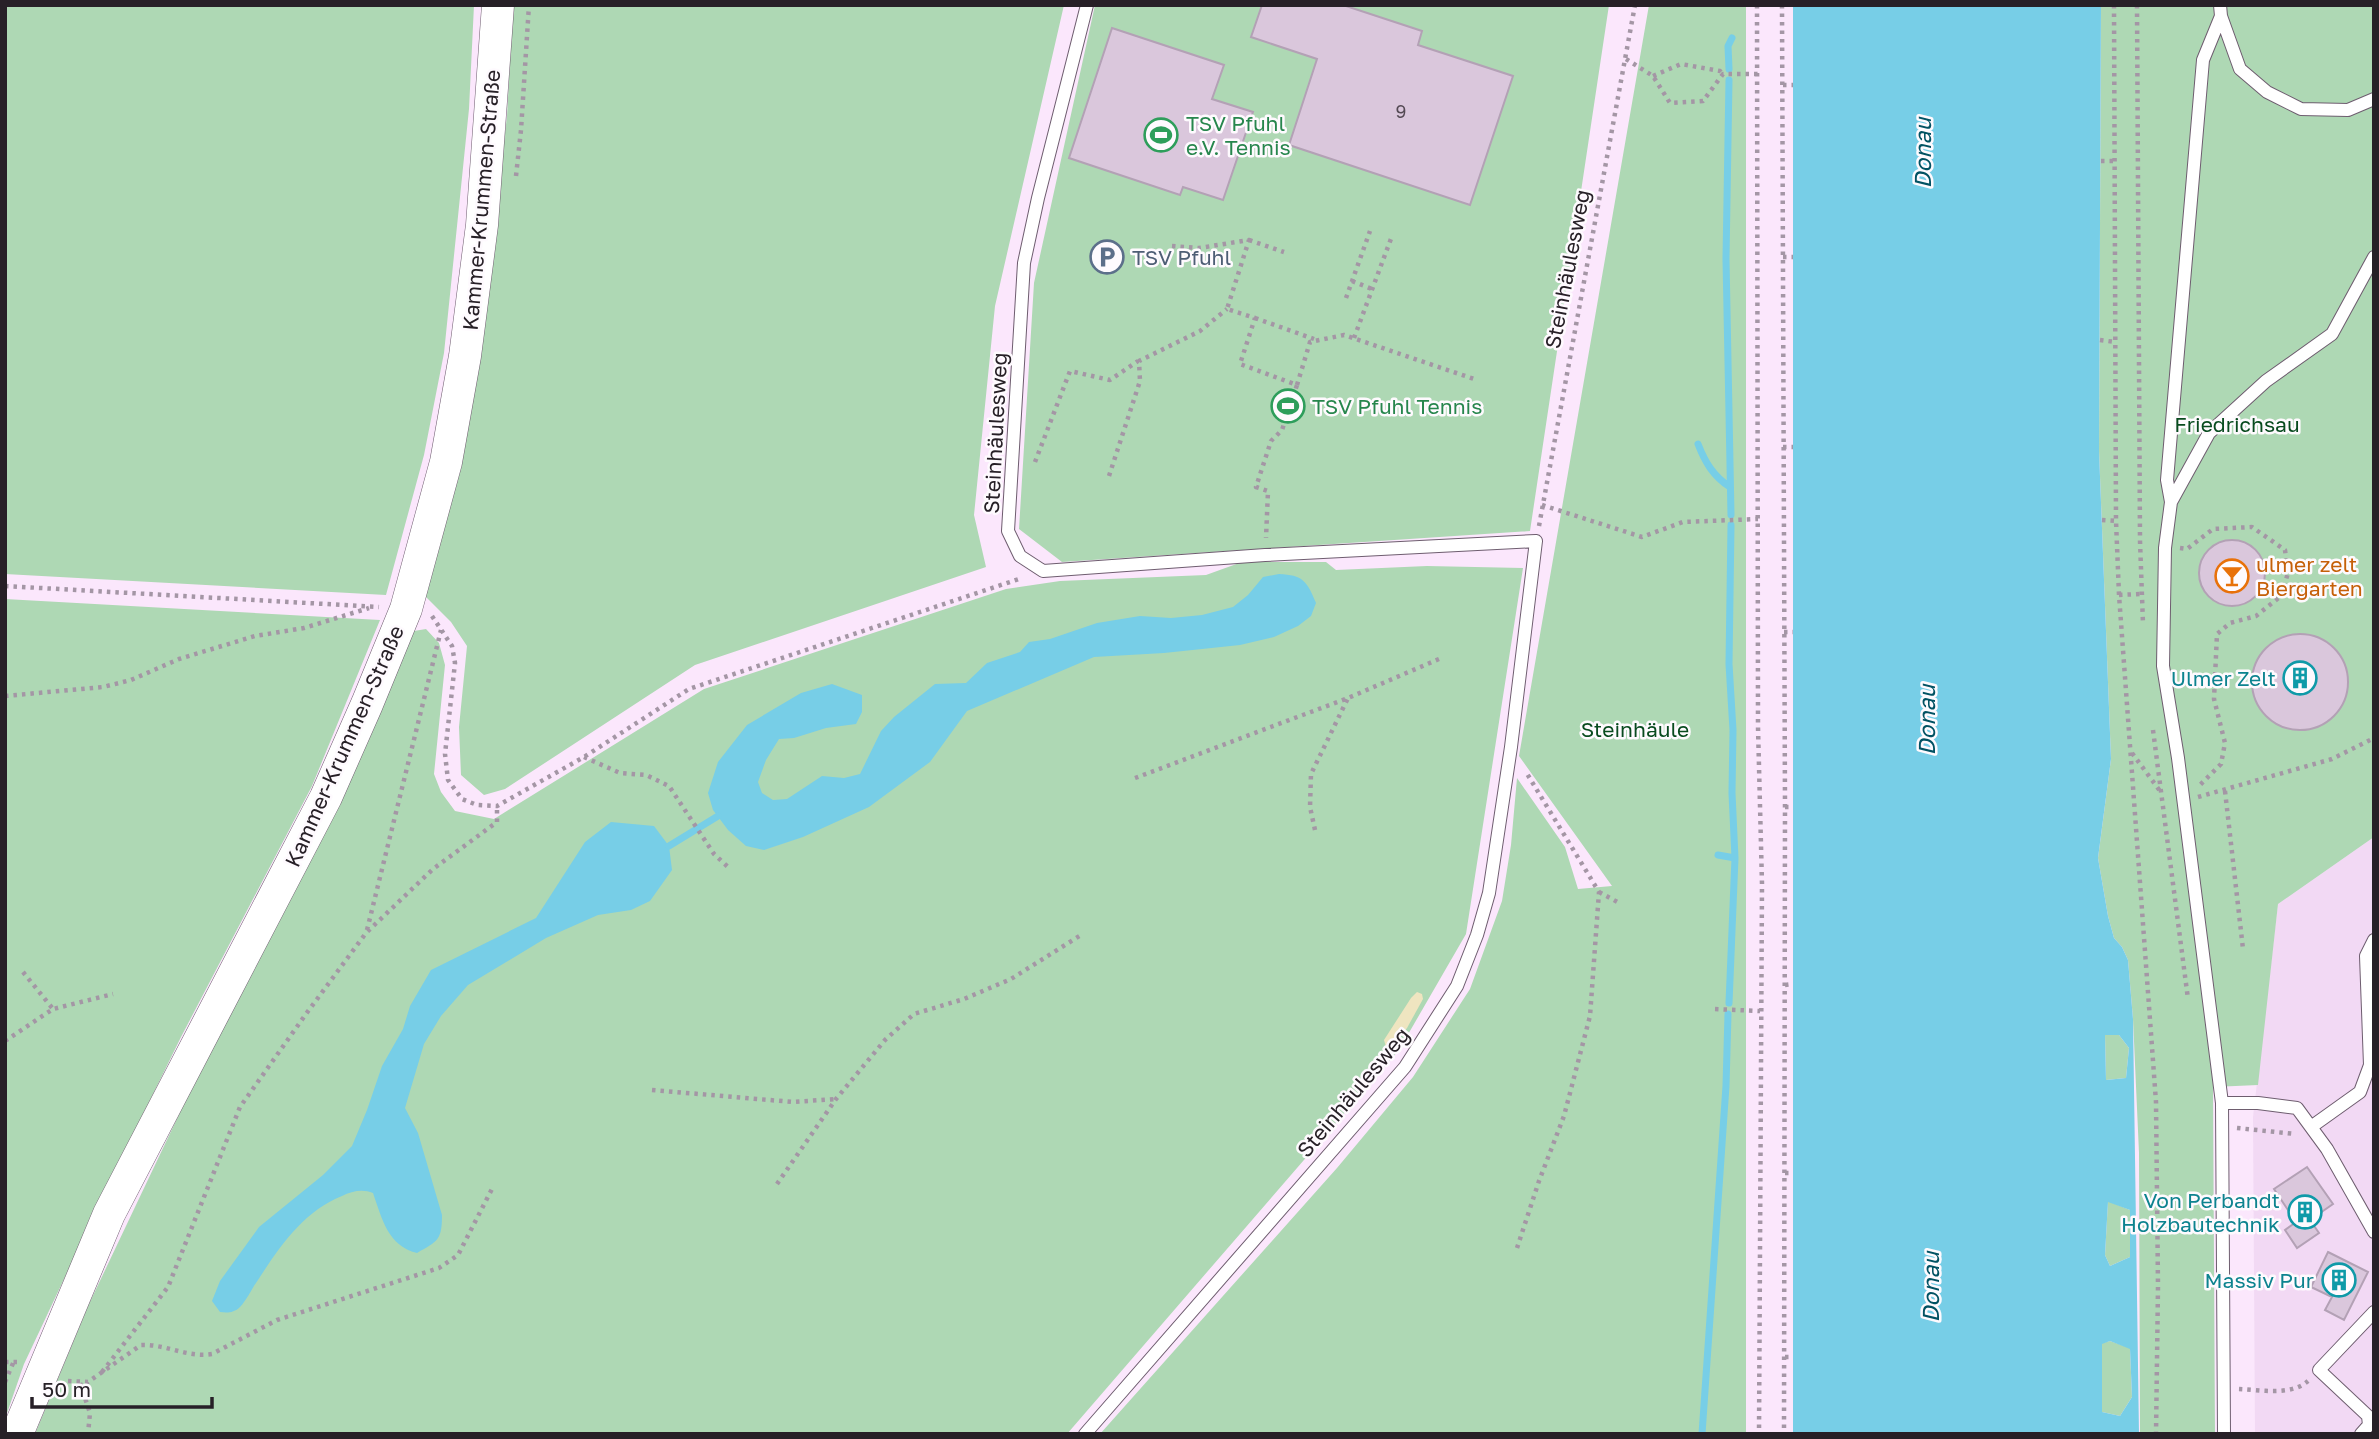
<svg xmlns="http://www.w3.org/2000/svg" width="2379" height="1439" viewBox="0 0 2379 1439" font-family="'Golos Text',sans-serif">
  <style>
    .built { fill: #f2d9f4 }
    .green { fill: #aed8b4 }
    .sand { fill: #efe5c0 }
    .water { fill: #77cee7; fill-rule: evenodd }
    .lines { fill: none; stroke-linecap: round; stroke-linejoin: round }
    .stream { stroke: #77cee7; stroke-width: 7 }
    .building { fill: #dac7dc; stroke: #b3a1b5; stroke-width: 2 }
    .service-casing { stroke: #6e5d6f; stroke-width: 14 }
    .tertiary-casing { stroke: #6e5d6f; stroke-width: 33 }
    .path { stroke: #a496a5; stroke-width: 4.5; stroke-dasharray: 3.5 5; stroke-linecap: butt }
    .service { stroke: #fff; stroke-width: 12 }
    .tertiary { stroke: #fff; stroke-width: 32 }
    .labels { text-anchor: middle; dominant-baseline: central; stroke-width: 5; stroke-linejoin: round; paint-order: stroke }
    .number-label { font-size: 18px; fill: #544a54 }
    .leisure-label { font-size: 21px; fill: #27864d; stroke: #fefafe; text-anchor: start }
    .street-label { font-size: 21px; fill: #272027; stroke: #fefafe }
    .service-label { font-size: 21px; fill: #4e5e75; stroke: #fefafe; text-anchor: start }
    .park-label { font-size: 21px; fill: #094b1f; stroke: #fefafe }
    .food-label { font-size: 21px; fill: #c56008; stroke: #fefafe; text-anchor: start }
    .culture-label { font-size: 21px; fill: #0d838f; stroke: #fefafe; text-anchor: end }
    .water-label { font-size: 23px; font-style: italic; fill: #015263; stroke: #fefafe }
  </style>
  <rect width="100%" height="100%" fill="#fbe7fc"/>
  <path class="built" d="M 2374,837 L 2374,1434 L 2255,1434 L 2253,1117 L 2278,904 Z"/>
  <path class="green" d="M 5,5 L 474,5 L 469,109 L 444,353 L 424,455 L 386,595 L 5,574 Z
    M 513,5 L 1064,5 L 995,306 L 974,515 L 986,567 L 695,665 L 505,789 L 484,795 L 461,775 L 459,727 L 467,646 L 451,622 L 425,596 L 461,468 L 478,361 L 507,116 Z
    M 1095,5 L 1609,5 L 1530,531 L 1062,562 L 1019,529 L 1034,283 Z
    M 1649,5 L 1746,5 L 1746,1434 L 1100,1434 L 1337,1168 L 1413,1077 L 1470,989 L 1502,901 L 1511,845 L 1517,778 L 1565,847 L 1578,889 L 1612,886 L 1519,756 Z
    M 2101,5 L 2374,5 L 2374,837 L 2278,904 L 2258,1085 L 2213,1087 L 2215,1434 L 2140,1434 L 2139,1153 L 2133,1019 L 2128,960 L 2122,947 L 2114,938 L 2108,916 L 2098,858 L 2111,759 L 2099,451 Z
    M 1242,562 L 1326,562 L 1336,570 L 1427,566 L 1523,568 L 1466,934 L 1399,1050 L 1067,1434 L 35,1434 L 88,1306 L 212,1045 L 343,795 L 414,631 L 426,629 L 439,643 L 445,665 L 434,774 L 441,792 L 455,811 L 494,819 L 704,689 L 1006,589 L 1060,581 L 1206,575 Z
    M 5,599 L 380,620 L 312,786 L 181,1037 L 105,1192 L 24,1364 L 5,1419 Z
    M 2105,1035 L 2119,1035 L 2129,1048 L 2126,1078 L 2106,1080 Z
    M 2108,1201 L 2130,1210 L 2130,1257 L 2110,1266 L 2105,1255 Z
    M 2110,1341 L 2130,1348 L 2132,1397 L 2120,1416 L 2102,1412 L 2102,1343 Z"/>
  <path class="sand" d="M 1417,992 L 1422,994 L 1423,999 L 1407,1028 L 1392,1047 L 1386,1047 L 1384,1040 L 1411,998 Z"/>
  <path class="water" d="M 1793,5 L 2101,5 L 2099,451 L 2111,759 L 2098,858 L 2108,916 L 2114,938 L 2122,947 L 2128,960 L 2133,1019 L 2139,1434 L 1793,1434 ZM 2105,1035 L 2119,1035 L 2129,1048 L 2126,1078 L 2106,1080 ZM 2108,1202 L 2130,1210 L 2130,1257 L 2110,1266 L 2105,1255 ZM 2110,1341 L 2130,1349 L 2132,1397 L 2120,1416 L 2102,1412 L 2102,1344 Z
    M 1279,574 C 1303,575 1307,581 1316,603 L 1311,616 L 1298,626 L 1274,637 L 1240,645 L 1164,653 L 1094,657 L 967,711 L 930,762 L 869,807 L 803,837 L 764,850 L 746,846 L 728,830 L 713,810 L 708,793 L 718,762 L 747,725 L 801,693 L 832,684 L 862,695 L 862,712 L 856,724 L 826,728 L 794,738 L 779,739 L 766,760 L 758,782 L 762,793 L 773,800 L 787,799 L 822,776 L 844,778 L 860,774 L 881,731 L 894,717 L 935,684 L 966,683 L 987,663 L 1020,652 L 1029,642 L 1050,639 L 1097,623 L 1140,616 L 1171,618 L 1202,615 L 1233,607 L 1248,595 L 1263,577 Z
    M 611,822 L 654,826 L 669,846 L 672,870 L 650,901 L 631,910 L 598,915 L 546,938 L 468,985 L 441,1016 L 424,1044 L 405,1108 L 418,1133 L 442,1215 C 442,1240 438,1241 417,1253 C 388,1246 382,1219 373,1193 C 363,1189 352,1191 342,1196 C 304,1211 280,1246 258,1280 C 252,1288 247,1300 240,1307 C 234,1313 227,1313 220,1312 L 212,1301 L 220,1281 L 259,1227 L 323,1175 L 352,1146 L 367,1110 L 382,1066 L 403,1029 L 410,1006 L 431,970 L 536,918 L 585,842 Z"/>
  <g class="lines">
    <path class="stream" d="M 1729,69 L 1728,46 L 1732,38
      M 1729,80 L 1726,259 L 1731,515
      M 1698,444 C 1705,462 1713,476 1730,487
      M 669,846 L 718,816
      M 1718,855 L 1735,858
      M 1729,1003 L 1735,858 L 1732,793 L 1733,730 L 1729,664 L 1731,525
      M 1702,1434 L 1726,1086 L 1728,1014"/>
  </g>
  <path class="building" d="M 1262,5 L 1343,5 L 1422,31 L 1418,45 L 1513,76 L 1470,205 L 1289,145 L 1317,59 L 1251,37 Z
    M 1112,28 L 1224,65 L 1212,99 L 1253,112 L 1223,200 L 1183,187 L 1180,195 L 1069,158 Z
    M2199 573a33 33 0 1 1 66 0a33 33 0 1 1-66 0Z
    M2252 682a48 48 0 1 1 96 0a48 48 0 1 1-96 0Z
    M 2307,1167 L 2333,1204 L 2310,1220 L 2319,1233 L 2297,1248 L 2285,1230 L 2296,1222 L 2274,1189 Z
    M 2328,1252 L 2368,1272 L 2344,1320 L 2325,1310 L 2332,1297 L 2311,1287 Z"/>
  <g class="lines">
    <defs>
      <path id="service" d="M 2220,5 L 2221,16 L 2240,69 L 2267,92 L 2301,109 L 2348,110 L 2374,99
        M 2171,502 L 2167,480 L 2203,60 L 2221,16
        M 2222,1103 L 2258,1103 L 2297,1108 L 2327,1149 L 2374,1232
        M 2311,1127 L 2360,1092 L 2370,1065 L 2366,956 L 2374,940
        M 1085,1434 L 1405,1067 L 1457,986 L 1477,935 L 1489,893 L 1511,747 L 1536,541 L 1265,555 L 1043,571 L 1020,556 L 1008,531 L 1024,263 L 1038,198 L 1087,5
        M 2224,1434 L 2222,1103 L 2178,758 L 2163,666 L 2165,548 L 2171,502 L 2209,433 L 2266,381 L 2332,334 L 2374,257
        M 2361,1434 L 2369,1425 L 2368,1416 L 2319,1370 L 2374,1312"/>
      <path id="tertiary" d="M 17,1434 L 109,1214 L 326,797 L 367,704 L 406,609 L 446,462 L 465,356 L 482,225 L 498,5"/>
    </defs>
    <use href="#service" class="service-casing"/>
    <use href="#tertiary" class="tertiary-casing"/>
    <path class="path" d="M 1757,5 L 1758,727 L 1762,884 L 1759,1434
      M 1782,5 L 1785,807 L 1784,1434
      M 2114,5 L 2116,521 L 2119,595 L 2156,1102 L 2158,1286 L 2156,1434
      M 2137,5 L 2140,541 L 2143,624
      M 1626,59 L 1653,76 L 1670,103 L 1703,101 L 1723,74 L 1758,74
      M 1653,76 L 1681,64 L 1720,71 L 1723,74
      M 1783,85 L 1793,85
      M 2101,161 L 2114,161
      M 516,176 L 521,130 L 529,5
      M 1249,240 L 1284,252
      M 1172,246 L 1199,248 L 1249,240 L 1227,309 L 1255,318 L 1240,364 L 1297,385 L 1282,430 L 1271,441 L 1256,487 L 1268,491 L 1266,538
      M 1783,257 L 1793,257
      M 1352,281 L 1372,289
      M 1346,298 L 1370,231
      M 1255,318 L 1314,339
      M 1354,338 L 1392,236
      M 2100,340 L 2115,342
      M 1297,385 L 1310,342 L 1344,335 L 1477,380
      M 1783,447 L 1793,447
      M 1035,462 L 1070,371 L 1110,380 L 1138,361
      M 1109,476 L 1140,381 L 1139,361 L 1200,331 L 1227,309
      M 1542,505 L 1642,537 L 1683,522 L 1758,519
      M 2102,520 L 2116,521
      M 1539,526 L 1635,5
      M 2180,548 L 2187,549 L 2213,529 L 2252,527 L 2285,550 L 2288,573 L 2281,596 L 2256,616 L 2230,623 L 2217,634 L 2214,699 L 2225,743 L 2221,764 L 2199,786
      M 5,586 L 379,607
      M 2119,595 L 2141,594
      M 432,616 L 452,646 L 455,663 L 445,754 L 448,780 L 462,799 L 477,805 L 497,806 L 584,757 L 689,689 L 1022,578
      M 1784,632 L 1793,632
      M 5,696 L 103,687 L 131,680 L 179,659 L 255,636 L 304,628 L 369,608
      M 2153,730 L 2188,999
      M 2132,753 L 2160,791
      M 584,757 L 620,773 L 646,775 L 669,786 L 714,854 L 728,867
      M 1135,778 L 1348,698 L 1439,659
      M 2225,791 L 2243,949
      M 2198,797 L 2332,759 L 2374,738
      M 1785,807 L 1793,807
      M 1315,830 L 1310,807 L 1311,774 L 1348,698
      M 1599,892 L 1621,904
      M 367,930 L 441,630
      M 23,972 L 53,1009
      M 1785,985 L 1793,984
      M 1715,1009 L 1760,1011
      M 5,1041 L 53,1009 L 113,994
      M 652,1090 L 793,1102 L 836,1099
      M 2237,1128 L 2295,1134
      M 1785,1173 L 1793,1173
      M 777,1184 L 836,1099 L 885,1040 L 914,1014 L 964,999 L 1011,979 L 1081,935
      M 1517,1248 L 1539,1181 L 1564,1116 L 1590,1016 L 1599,892 L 1526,772
      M 1785,1357 L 1793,1357
      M 5,1362 L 18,1362
      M 102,1372 L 168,1287 L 240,1107 L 306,1014 L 366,933 L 433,869 L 497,822 L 497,806
      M 68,1381 L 88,1382 L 141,1345 C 166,1344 188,1358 212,1354 L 277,1320 L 439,1268 L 458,1255 L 493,1187
      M 5,1382 L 14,1361
      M 80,1383 L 90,1413 L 88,1434
      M 2239,1389 C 2261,1390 2291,1396 2308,1381"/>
    <use href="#service" class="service"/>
    <use href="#tertiary" class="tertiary"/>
  </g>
  <defs>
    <symbol id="stadium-ring" viewBox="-11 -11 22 22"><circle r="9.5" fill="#fefafe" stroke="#2e9e5b" stroke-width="1.5"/><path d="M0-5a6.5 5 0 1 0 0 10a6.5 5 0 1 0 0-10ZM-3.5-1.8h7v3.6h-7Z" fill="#2e9e5b"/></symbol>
    <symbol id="parking-ring" viewBox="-11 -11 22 22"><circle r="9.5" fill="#fefafe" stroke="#5c6f8a" stroke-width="1.5"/><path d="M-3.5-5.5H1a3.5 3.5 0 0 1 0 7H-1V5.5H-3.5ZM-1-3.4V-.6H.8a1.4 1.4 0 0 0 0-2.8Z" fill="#5c6f8a"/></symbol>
    <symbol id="bar-ring" viewBox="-11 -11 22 22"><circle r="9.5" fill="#fefafe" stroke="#e8710a" stroke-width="1.5"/><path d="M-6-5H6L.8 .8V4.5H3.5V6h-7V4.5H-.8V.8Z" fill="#e8710a"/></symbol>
    <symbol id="building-ring" viewBox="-11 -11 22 22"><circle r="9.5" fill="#fefafe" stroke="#0f9aa8" stroke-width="1.5"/><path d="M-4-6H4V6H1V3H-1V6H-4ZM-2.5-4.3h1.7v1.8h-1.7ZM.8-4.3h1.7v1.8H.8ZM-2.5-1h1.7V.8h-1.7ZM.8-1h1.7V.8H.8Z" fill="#0f9aa8"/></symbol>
  </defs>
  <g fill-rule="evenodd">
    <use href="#stadium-ring" x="1142" y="116" width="38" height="38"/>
    <use href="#parking-ring" x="1088" y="238" width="38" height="38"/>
    <use href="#stadium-ring" x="1269" y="387" width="38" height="38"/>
    <use href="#bar-ring" x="2213" y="557" width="38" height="38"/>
    <use href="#building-ring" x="2281" y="659" width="38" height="38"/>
    <use href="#building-ring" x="2286" y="1193" width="38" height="38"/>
    <use href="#building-ring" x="2320" y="1261" width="38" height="38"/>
  </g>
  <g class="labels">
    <g class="number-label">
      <text x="1401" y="111">9</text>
    </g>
    <g class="leisure-label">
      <text x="1186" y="123">TSV Pfuhl<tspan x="1186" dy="24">e.V. Tennis</tspan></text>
      <text x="1312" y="406">TSV Pfuhl Tennis</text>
    </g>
    <g class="street-label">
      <text transform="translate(481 200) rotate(-85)">Kammer-Krummen-Straße</text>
      <text transform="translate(1567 269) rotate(-79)">Steinhäulesweg</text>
      <text transform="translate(995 433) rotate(-87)">Steinhäulesweg</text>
      <text transform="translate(344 746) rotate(-66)">Kammer-Krummen-Straße</text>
      <text transform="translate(1353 1092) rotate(-50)">Steinhäulesweg</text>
    </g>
    <g class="service-label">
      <text x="1132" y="257">TSV Pfuhl</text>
    </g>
    <g class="park-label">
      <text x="2237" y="424">Friedrichsau</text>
      <text x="1635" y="729">Steinhäule</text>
    </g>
    <g class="food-label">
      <text x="2256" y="564">ulmer zelt<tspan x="2256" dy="24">Biergarten</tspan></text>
    </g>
    <g class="culture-label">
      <text x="2276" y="678">Ulmer Zelt</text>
      <text x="2280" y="1200">Von Perbandt<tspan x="2280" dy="24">Holzbautechnik</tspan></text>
      <text x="2314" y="1280">Massiv Pur</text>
    </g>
    <g class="water-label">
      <text transform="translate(1922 153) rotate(-90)">Donau</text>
      <text transform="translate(1926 720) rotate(-90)">Donau</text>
      <text transform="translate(1930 1287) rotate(-90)">Donau</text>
    </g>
  </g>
  <rect width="2379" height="1439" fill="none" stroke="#272027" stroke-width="14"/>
  <path d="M32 1397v10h180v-10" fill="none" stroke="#272027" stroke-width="3.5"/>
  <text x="42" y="1397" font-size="21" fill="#272027" stroke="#fefafe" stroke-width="5" paint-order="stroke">50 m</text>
</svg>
